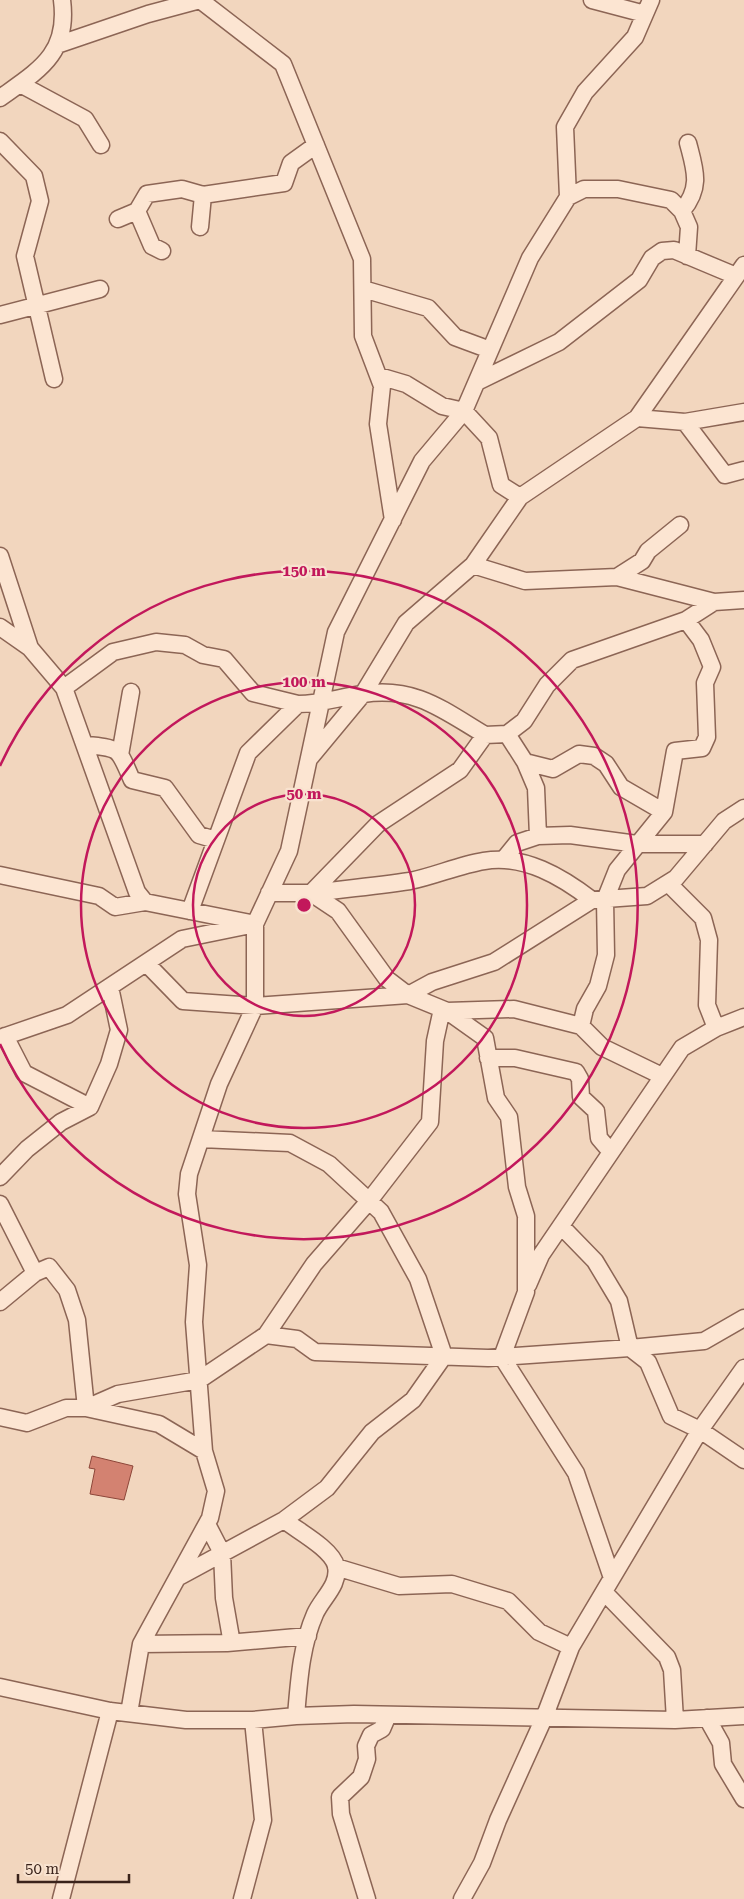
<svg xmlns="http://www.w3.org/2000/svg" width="744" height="1899" viewBox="0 0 744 1899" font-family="'Roboto Serif',serif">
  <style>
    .building { fill: #d38271; stroke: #8d4639 }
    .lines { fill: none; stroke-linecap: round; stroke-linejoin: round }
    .minor-casing { stroke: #8c6555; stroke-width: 19 }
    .minor { stroke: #fce5d2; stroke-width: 16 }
    .ring { fill: none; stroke: #c2185b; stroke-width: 2.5 }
    .centre { fill: #c2185b; stroke: #f8e2cf; stroke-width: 2.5 }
    .ring-label { font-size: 15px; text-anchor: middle; font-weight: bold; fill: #c2185b; stroke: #f8e2cf; stroke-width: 4.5; stroke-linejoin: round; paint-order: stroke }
  </style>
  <rect width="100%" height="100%" fill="#f2d6be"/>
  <path class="building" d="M 92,1456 L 133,1466 L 124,1500 L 90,1494 L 95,1469 L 89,1468 Z"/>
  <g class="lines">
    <defs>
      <path id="minor" d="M 200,0 L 283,64 L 362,259 L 363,336 L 382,386 L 378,424 L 393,520
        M 592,0 L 645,14
        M 57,45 L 148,14 L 200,0
        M 20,84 L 85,119 L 101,145
        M 0,98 C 39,70 69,54 62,0
        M 0,141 L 34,176 L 40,201 L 25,256 L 54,379
        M 568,197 L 584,189 L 618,189 L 671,200 L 682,211 L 689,227 L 687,256
        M 137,211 L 152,246 L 162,251
        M 682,211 C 702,187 695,170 688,143
        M 118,219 L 137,211 L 147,194 L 182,189 L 203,195
        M 200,227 L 203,195 L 284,183 L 291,163 L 316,145
        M 363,289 L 428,308 L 455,337 L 490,350
        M 0,315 L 100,289
        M 379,376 L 406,384 L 442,406 L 464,411 L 489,438 L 501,485 L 520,497
        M 477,382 L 559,342 L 639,280 L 652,258 L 662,251 L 674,250 L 736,276
        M 637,418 L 685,422 L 744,412
        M 685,422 L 725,475 L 744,470
        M 0,556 L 30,648
        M 473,565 L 525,581 L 617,577 L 714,602
        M 617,577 L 642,561 L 648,551 L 680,525
        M 0,627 L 30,648 L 64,688 L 137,892 L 145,902 L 255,924 L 255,1006 L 219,1084 L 189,1174 L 187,1194 L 198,1265 L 194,1322 L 204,1451 L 216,1491 L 210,1518 L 141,1644 L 129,1713
        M 64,688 L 113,652 L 156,642 L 185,645 L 203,655 L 224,659 L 253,693 L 298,704
        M 507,734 L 525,762 L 536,788 L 538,836
        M 86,745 C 122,748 118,749 132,780 L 165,788 L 199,835 L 216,840
        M 120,755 L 131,692
        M 309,759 L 363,694 L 406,623 L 473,565 L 520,497 L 637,418 L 744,265
        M 525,762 L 553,769 L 579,754 L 594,756 L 606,764 L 621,787 L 664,812
        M 504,859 L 517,843 L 538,836 L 570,835 L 637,844 L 705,844
        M 0,875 L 99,896 L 115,907 L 145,902
        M 668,883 L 703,918 L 709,940 L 707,1005 L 716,1028
        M 269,893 L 311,893 L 378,824 L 460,770 L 485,735 L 507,734 L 524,721 L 547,685 L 572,660 L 686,620 L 714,602 L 744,600
        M 311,893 L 338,911 L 387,979 L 408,995 L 447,1011 L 485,1038 L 496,1098 L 509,1117 L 517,1187 L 526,1216 L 526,1292 L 502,1357 L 576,1473 L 612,1578
        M 311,893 C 344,889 377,886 410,881 C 435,876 459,865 484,861 C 524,854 562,877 592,900 L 647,896 L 676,878 L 724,821 L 744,808
        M 190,911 L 248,753 L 298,704 C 321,704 340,697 363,694 C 415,686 443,710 485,735
        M 146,963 L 183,1001 L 255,1006 L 408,995 L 432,982 L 494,962 L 592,900
        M 447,1011 L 514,1009 L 581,1026 L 602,1047 L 662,1076
        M 581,1026 L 585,1009 L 598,986 L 606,955 L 605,900 L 617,870 L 664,812 L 675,751 L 702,748 L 707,737 L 705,683 L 712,667 L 701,640 L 686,620
        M 5,1036 L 24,1073 L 90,1107
        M 0,1038 L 67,1015 L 182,939 L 255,924 L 289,851 L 336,632 L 422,461 L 464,411 L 530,258 L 568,197 L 565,127 L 585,92 L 635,37 L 651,0
        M 488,1058 L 515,1058 L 576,1072 L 580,1079 L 581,1097 L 596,1111 L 599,1138 L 611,1152
        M 0,1177 L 27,1149 L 61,1122 L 90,1107 L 109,1064 L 119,1030 L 110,987
        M 0,1204 L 35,1273
        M 561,1226 L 595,1261 L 619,1301 L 630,1348 L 648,1362 L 671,1416 L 700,1430 L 744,1460
        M 528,1285 L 541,1255 L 682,1048 L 716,1028 L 744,1017
        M 0,1302 L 35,1273 L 49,1267 L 67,1290 L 77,1320 L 86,1408 L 118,1394 L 199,1380 L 266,1335 L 297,1339 L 315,1352 L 488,1358 L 630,1348 L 704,1341 L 744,1318
        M 266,1335 L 314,1264 L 369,1201 L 430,1122 L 435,1041 L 442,1009
        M 0,1417 L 27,1423 L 66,1408 L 86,1408 L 159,1424 L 204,1451
        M 284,1520 C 298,1531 332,1549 336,1566 C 340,1585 322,1598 315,1614 C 301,1646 299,1681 296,1716
        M 336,1567 L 399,1586 L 452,1584 L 508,1601 L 539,1632 L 571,1647
        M 177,1578 L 284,1520 L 327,1488 L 372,1432 L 413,1400 L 444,1356 L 418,1279 L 381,1212 L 329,1164 L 290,1143 L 201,1139
        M 604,1592 L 667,1657 L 672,1670 L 675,1720
        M 227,1643 L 308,1636
        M 141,1644 L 227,1643 L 231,1638 L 224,1598 L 222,1553 L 207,1524
        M 0,1687 L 110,1711 L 186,1720 L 253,1720 L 296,1716 L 354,1714 L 675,1720 L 744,1716
        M 707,1718 L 721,1743 L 723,1764 L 744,1799
        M 61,1899 L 110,1711
        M 242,1899 L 263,1820 L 253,1720
        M 367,1899 L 341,1814 L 340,1797 L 361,1777 L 367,1759 L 366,1746 L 371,1735 L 382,1729 L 388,1715
        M 462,1899 L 482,1863 L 498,1820 L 544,1718 L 571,1647 L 700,1430 L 744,1368"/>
    </defs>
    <use href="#minor" class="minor-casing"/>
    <use href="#minor" class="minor"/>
  </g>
  <g class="ring">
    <circle cx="304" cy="905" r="111"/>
    <circle cx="304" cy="905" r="223"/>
    <path d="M0 766A334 334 0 1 1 0 1044"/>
  </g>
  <circle cx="304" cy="905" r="8" class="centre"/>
  <g class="ring-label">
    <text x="304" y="576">150 m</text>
    <text x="304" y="687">100 m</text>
    <text x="304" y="799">50 m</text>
  </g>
  <path d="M18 1874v8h111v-8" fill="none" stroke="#3a231b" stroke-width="2.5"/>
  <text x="25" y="1874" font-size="15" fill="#3a231b" stroke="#f8e2cf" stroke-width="4" paint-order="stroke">50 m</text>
</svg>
